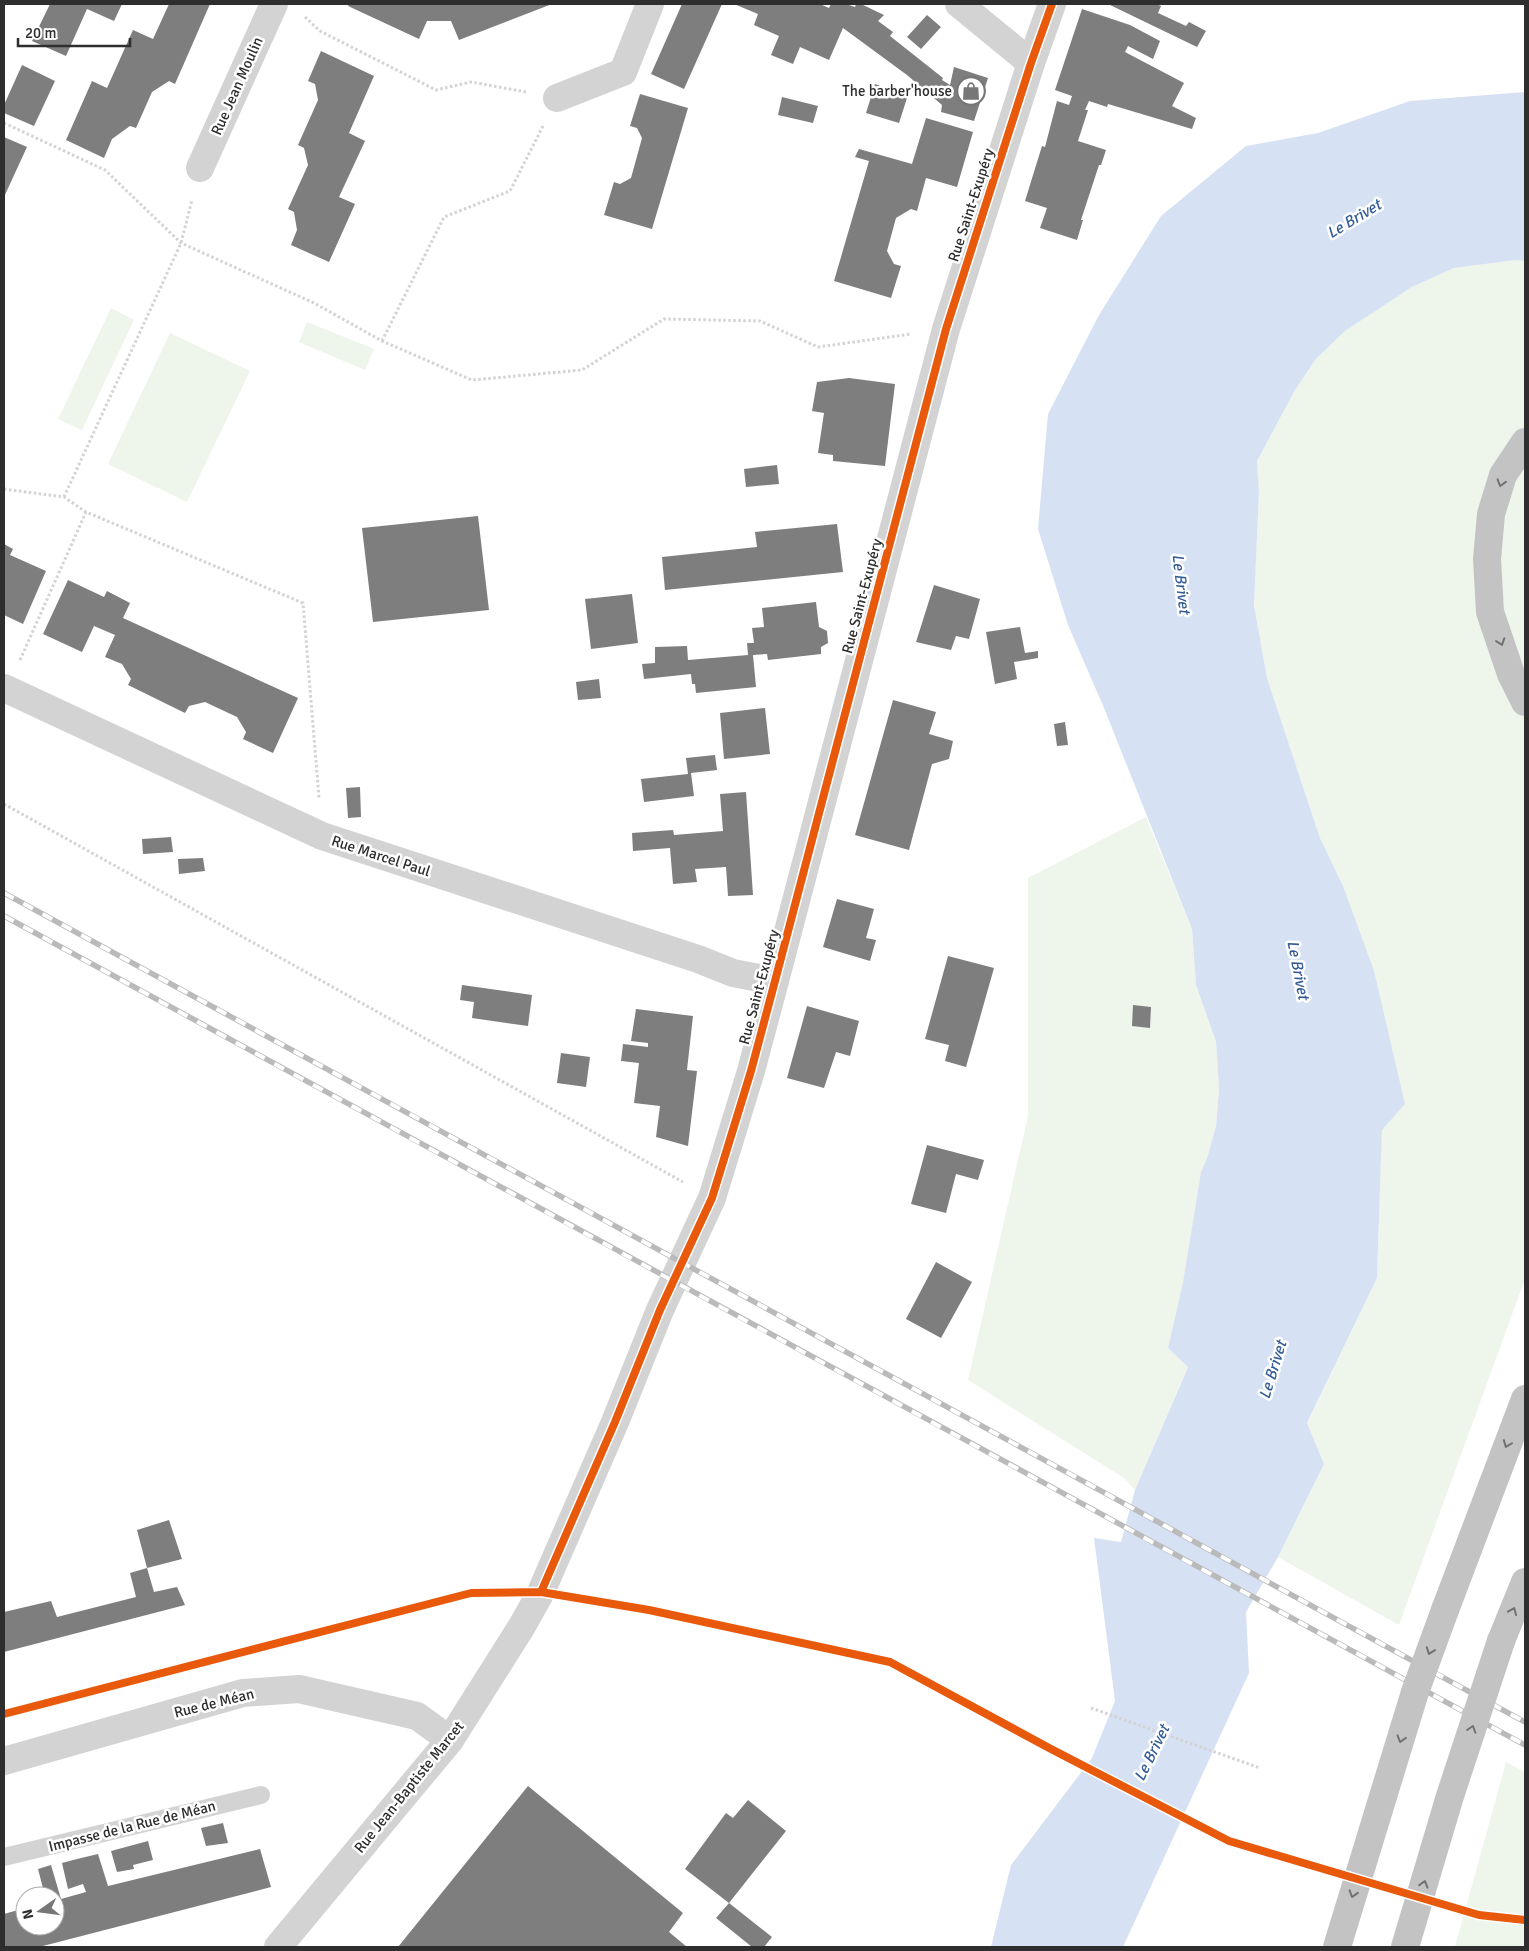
<svg xmlns="http://www.w3.org/2000/svg" width="1529" height="1951" viewBox="0 0 1529 1951" font-family="Signika,sans-serif">
  <style>
    .green { fill: #eef5eb }
    .water { fill: #d6e2f4 }
    .building { fill: #7e7e7e }
    .lines { fill: none; stroke-linecap: round; stroke-linejoin: round }
    .path { stroke: #d3d3d3; stroke-width: 3; stroke-dasharray: 2.5 2.5; stroke-linecap: butt }
    .service { stroke: #d3d3d3; stroke-width: 18 }
    .minor { stroke: #d3d3d3; stroke-width: 28 }
    .tertiary { stroke: #d3d3d3; stroke-width: 28 }
    .trunk { stroke: #c3c3c3; stroke-width: 28 }
    .rail-casing { stroke: #bababa; stroke-width: 5.5 }
    .rail { stroke: #fff; stroke-width: 4; stroke-dasharray: 11; stroke-linecap: butt }
    .trunk-bridge { stroke: #c3c3c3; stroke-width: 28 }
    .cycleway-casing { stroke: #fff; stroke-width: 11 }
    .cycleway { stroke: #e8590c; stroke-width: 8 }
    .oneway { stroke: #717171 }
    .labels { text-anchor: middle; dominant-baseline: central; stroke-width: 5; stroke-linejoin: round; paint-order: stroke }
    .street-label { font-size: 15px; fill: #2e2e2e; stroke: #fff }
    .poi-label { font-size: 15px; fill: #2e2e2e; stroke: #fff; text-anchor: end }
    .water-label { font-size: 16px; font-style: italic; fill: #345d98; stroke: #fff }
  </style>
  <rect width="100%" height="100%" fill="#fff"/>
  <path class="green" d="M 1516,260 L 1525,261 L 1525,1279 L 1399,1625 L 1278,1557 L 1324,1464 L 1307,1424 L 1377,1278 L 1382,1129 L 1405,1104 L 1343,886 L 1320,838 L 1267,678 L 1254,605 L 1259,493 L 1257,461 L 1295,390 L 1316,359 L 1345,331 L 1412,287 L 1454,268 Z
    M 111,308 L 134,320 L 82,430 L 58,419 Z
    M 307,322 L 374,349 L 365,370 L 299,342 Z
    M 170,333 L 250,371 L 187,502 L 108,464 Z
    M 1146,817 L 1192,929 L 1196,985 L 1216,1042 L 1219,1089 L 1216,1126 L 1207,1158 L 1201,1172 L 1183,1282 L 1168,1348 L 1188,1366 L 1135,1490 L 1124,1478 L 968,1380 L 1028,1116 L 1028,878 Z
    M 1506,1762 L 1525,1772 L 1525,1947 L 1455,1947 Z"/>
  <path class="water" d="M 1525,92 L 1525,261 L 1516,260 L 1454,268 L 1412,287 L 1345,331 L 1316,359 L 1295,390 L 1257,461 L 1259,493 L 1254,605 L 1267,678 L 1320,838 L 1343,886 L 1374,971 L 1405,1104 L 1382,1130 L 1377,1278 L 1307,1423 L 1324,1464 L 1278,1557 L 1246,1612 L 1249,1673 L 1123,1947 L 991,1947 L 1011,1865 L 1092,1758 L 1115,1701 L 1094,1538 L 1121,1542 L 1135,1490 L 1188,1367 L 1168,1348 L 1183,1282 L 1201,1172 L 1207,1158 L 1216,1126 L 1219,1089 L 1216,1042 L 1196,985 L 1192,929 L 1104,708 L 1068,625 L 1038,529 L 1048,414 L 1099,315 L 1161,216 L 1246,146 L 1318,133 L 1410,101 Z"/>
  <path class="building" d="M 50,4 L 122,4 L 114,21 L 87,9 L 66,56 L 32,41 Z
    M 169,4 L 210,4 L 175,84 L 169,81 L 152,92 L 136,128 L 130,126 L 112,139 L 104,158 L 66,140 L 92,81 L 107,88 L 133,30 L 153,39 Z
    M 349,4 L 552,4 L 459,40 L 451,21 L 427,21 L 419,39 L 348,6 Z
    M 682,4 L 722,4 L 684,89 L 651,74 Z
    M 734,4 L 820,4 L 829,8 L 831,4 L 846,4 L 855,7 L 856,4 L 861,4 L 884,15 L 878,21 L 893,32 L 890,36 L 943,78 L 942,80 L 950,85 L 954,67 L 988,78 L 974,121 L 941,112 L 942,105 L 907,75 L 843,28 L 829,60 L 800,47 L 793,64 L 771,55 L 779,36 L 754,25 L 758,14 Z
    M 1108,4 L 1156,4 L 1161,6 L 1158,13 L 1186,26 L 1189,22 L 1206,31 L 1197,47 Z
    M 1082,9 L 1130,25 L 1160,41 L 1153,59 L 1128,46 L 1125,52 L 1184,83 L 1172,106 L 1196,118 L 1192,129 L 1108,104 L 1107,107 L 1089,101 L 1085,110 L 1088,110 L 1078,141 L 1106,150 L 1101,165 L 1099,165 L 1081,220 L 1083,220 L 1077,240 L 1040,228 L 1047,208 L 1025,201 L 1042,146 L 1045,147 L 1057,101 L 1069,105 L 1072,96 L 1055,90 Z
    M 927,15 L 941,27 L 921,49 L 907,37 Z
    M 321,51 L 374,76 L 349,133 L 365,141 L 339,197 L 355,204 L 329,262 L 291,245 L 297,230 L 294,212 L 288,209 L 308,165 L 304,148 L 298,145 L 318,100 L 315,84 L 308,81 Z
    M 22,65 L 55,81 L 34,126 L 4,113 L 4,105 Z
    M 875,84 L 908,95 L 899,123 L 866,113 Z
    M 640,94 L 688,108 L 652,229 L 604,215 L 614,182 L 620,184 L 631,178 L 642,138 L 637,128 L 630,126 Z
    M 782,97 L 818,106 L 813,123 L 778,115 Z
    M 926,118 L 973,132 L 957,187 L 926,178 L 917,211 L 911,209 L 896,218 L 887,251 L 894,264 L 901,266 L 891,298 L 834,281 L 869,161 L 855,157 L 859,149 L 912,164 Z
    M 4,137 L 27,147 L 4,197 Z
    M 849,378 L 895,384 L 885,466 L 833,461 L 833,455 L 818,453 L 824,413 L 812,411 L 817,382 Z
    M 777,465 L 779,484 L 746,487 L 744,469 Z
    M 478,516 L 489,610 L 373,622 L 362,528 Z
    M 837,524 L 843,572 L 665,590 L 662,557 L 757,547 L 755,532 Z
    M 4,544 L 13,549 L 10,555 L 46,571 L 23,624 L 4,615 Z
    M 68,580 L 104,597 L 107,591 L 130,603 L 123,618 L 298,698 L 273,753 L 243,739 L 246,732 L 237,717 L 205,702 L 189,706 L 185,713 L 128,685 L 131,679 L 122,664 L 105,657 L 115,635 L 94,626 L 82,652 L 43,634 Z
    M 934,585 L 980,599 L 969,639 L 956,636 L 951,650 L 916,642 Z
    M 632,594 L 638,643 L 591,649 L 585,599 Z
    M 816,602 L 819,627 L 827,631 L 828,643 L 821,647 L 821,654 L 768,660 L 767,654 L 753,655 L 756,687 L 696,693 L 695,684 L 692,684 L 691,674 L 644,679 L 642,664 L 655,663 L 655,647 L 687,646 L 688,660 L 748,655 L 747,643 L 754,643 L 752,628 L 764,627 L 762,608 Z
    M 1020,627 L 1025,653 L 1038,651 L 1038,658 L 1014,662 L 1017,679 L 995,684 L 986,632 Z
    M 599,679 L 601,698 L 578,700 L 576,682 Z
    M 893,700 L 936,712 L 929,734 L 953,741 L 949,759 L 932,764 L 909,850 L 855,835 Z
    M 765,708 L 770,754 L 724,759 L 720,713 Z
    M 1065,722 L 1068,745 L 1057,746 L 1054,724 Z
    M 715,755 L 717,770 L 691,773 L 694,796 L 644,802 L 641,779 L 688,774 L 686,758 Z
    M 360,787 L 361,817 L 348,818 L 346,788 Z
    M 746,792 L 753,895 L 728,896 L 726,867 L 695,869 L 697,882 L 673,884 L 670,848 L 633,851 L 632,833 L 673,830 L 674,835 L 723,831 L 720,794 Z
    M 171,837 L 173,852 L 143,854 L 142,839 Z
    M 203,858 L 205,871 L 179,874 L 178,859 Z
    M 837,899 L 874,909 L 866,938 L 876,940 L 870,961 L 823,947 Z
    M 948,956 L 994,968 L 966,1067 L 945,1061 L 949,1045 L 925,1039 Z
    M 462,985 L 532,995 L 528,1026 L 472,1018 L 474,1002 L 460,1000 Z
    M 1133,1005 L 1151,1007 L 1150,1028 L 1132,1026 Z
    M 807,1006 L 859,1021 L 850,1056 L 836,1052 L 824,1088 L 787,1078 Z
    M 636,1009 L 693,1016 L 687,1070 L 697,1071 L 688,1146 L 656,1137 L 660,1106 L 634,1103 L 639,1063 L 621,1061 L 623,1044 L 648,1047 L 648,1043 L 631,1041 Z
    M 561,1053 L 590,1057 L 586,1087 L 557,1083 Z
    M 927,1145 L 984,1160 L 978,1180 L 956,1174 L 946,1213 L 911,1204 Z
    M 936,1262 L 972,1282 L 941,1338 L 906,1319 Z
    M 169,1520 L 182,1559 L 147,1568 L 137,1530 Z
    M 147,1568 L 154,1592 L 177,1587 L 185,1605 L 4,1652 L 4,1612 L 51,1601 L 57,1617 L 136,1597 L 130,1573 Z
    M 528,1786 L 683,1913 L 669,1932 L 687,1947 L 398,1947 Z
    M 748,1800 L 786,1831 L 729,1903 L 772,1937 L 764,1947 L 752,1947 L 716,1918 L 729,1903 L 685,1869 L 726,1813 L 733,1818 Z
    M 223,1823 L 228,1843 L 206,1846 L 201,1828 Z
    M 148,1841 L 153,1860 L 133,1865 L 134,1869 L 117,1872 L 111,1851 Z
    M 260,1849 L 271,1887 L 39,1947 L 4,1947 L 4,1914 L 25,1908 L 25,1926 L 55,1926 L 55,1896 L 45,1896 L 38,1869 L 51,1865 L 61,1899 L 86,1892 L 83,1884 L 68,1889 L 62,1863 L 77,1859 L 98,1854 L 108,1886 Z"/>
  <g class="lines">
    <path class="path" d="M 305,17 L 320,31 L 436,90 L 471,82 L 526,92
      M 4,123 L 105,170 L 181,243 L 314,303 L 382,341 L 472,380 L 582,370 L 664,319 L 760,321 L 818,347 L 911,334
      M 382,341 L 444,217 L 510,191 L 543,126
      M 4,489 L 64,497 L 86,512 L 303,603 L 319,798
      M 64,497 L 181,243 L 192,200
      M 20,660 L 86,512
      M 4,804 L 683,1182
      M 1091,1708 L 1260,1768"/>
    <path class="service" d="M 4,1857 L 261,1795"/>
    <path class="minor" d="M 959,4 L 1031,63
      M 557,98 L 623,72 L 650,4
      M 200,168 L 274,4
      M 4,688 L 322,836 L 698,959 L 733,973 L 775,981
      M 4,1761 L 243,1693 L 299,1689 L 417,1716 L 450,1740"/>
    <path class="tertiary" d="M 278,1947 L 450,1740 L 522,1626 L 541,1592 L 615,1422 L 660,1310 L 712,1198 L 751,1071 L 775,981 L 946,329 L 1031,63 L 1052,4"/>
    <path class="trunk" d="M 1525,442 L 1503,475 L 1491,514 L 1487,559 L 1490,612 L 1511,674 L 1525,702
      M 1445,1610 L 1525,1399
      M 1501,1641 L 1525,1582
      M 1337,1947 L 1415,1692"/>
    <defs>
      <path id="rail" d="M 4,893 L 1525,1722
        M 4,916 C 511,1193 1018,1469 1525,1745"/>
    </defs>
    <use href="#rail" class="rail-casing"/>
    <use href="#rail" class="rail"/>
    <path class="trunk-bridge" d="M 1415,1692 L 1445,1610
      M 1405,1947 L 1450,1796 L 1501,1641"/>
    <defs>
      <path id="cycleway" d="M 541,1592 L 615,1422 L 660,1310 L 712,1198 L 751,1071 L 775,981 L 946,329 L 1031,63 L 1052,4
        M 4,1714 L 471,1593 L 541,1592 L 649,1610 L 890,1662 L 1051,1749 L 1229,1841 L 1479,1915 L 1525,1920"/>
    </defs>
    <use href="#cycleway" class="cycleway-casing"/>
    <use href="#cycleway" class="cycleway"/>
  </g>
  <defs><path id="oneway-chevron" d="M-2-3.5L2.5 0L-2 3.5" fill="none" stroke-width="1.6" stroke-linecap="round" stroke-linejoin="round" transform="scale(1.25)"/></defs>
  <g class="oneway">
    <use href="#oneway-chevron" transform="translate(1501 483) rotate(107)"/>
    <use href="#oneway-chevron" transform="translate(1501 642) rotate(71)"/>
    <use href="#oneway-chevron" transform="translate(1507 1444) rotate(111)"/>
    <use href="#oneway-chevron" transform="translate(1513 1611) rotate(-68)"/>
    <use href="#oneway-chevron" transform="translate(1430 1651) rotate(110)"/>
    <use href="#oneway-chevron" transform="translate(1472 1729) rotate(-72)"/>
    <use href="#oneway-chevron" transform="translate(1401 1739) rotate(107)"/>
    <use href="#oneway-chevron" transform="translate(1424 1884) rotate(-74)"/>
    <use href="#oneway-chevron" transform="translate(1353 1894) rotate(107)"/>
  </g>
  <defs>
    <symbol id="shop-ring" viewBox="-11 -11 22 22"><circle r="9.5" fill="#fff" stroke="#777" stroke-width="1.5"/><path d="M-5-2.5h2.3a2.7 3.5 0 0 1 5.4 0H5L5.5 6h-11ZM-1.5-2.5h3a1.5 2.3 0 0 0-3 0Z" fill="#777"/></symbol>
  </defs>
  <g fill-rule="evenodd">
    <use href="#shop-ring" x="955" y="75" width="32" height="32"/>
  </g>
  <g class="labels">
    <g class="street-label">
      <text transform="translate(237 86) rotate(-66)">Rue Jean Moulin</text>
      <text transform="translate(971 205) rotate(-72)">Rue Saint-Exupéry</text>
      <text transform="translate(862 596) rotate(-75)">Rue Saint-Exupéry</text>
      <text transform="translate(381 856) rotate(18)">Rue Marcel Paul</text>
      <text transform="translate(759 987) rotate(-75)">Rue Saint-Exupéry</text>
      <text transform="translate(214 1703) rotate(-14)">Rue de Méan</text>
      <text transform="translate(409 1787) rotate(-51)">Rue Jean-Baptiste Marcet</text>
      <text transform="translate(132 1826) rotate(-14)">Impasse de la Rue de Méan</text>
    </g>
    <g class="poi-label">
      <text x="952" y="91">The barber'house</text>
    </g>
    <g class="water-label">
      <text transform="translate(1354 219) rotate(-31)">Le Brivet</text>
      <text transform="translate(1181 584) rotate(83)">Le Brivet</text>
      <text transform="translate(1298 970) rotate(79)">Le Brivet</text>
      <text transform="translate(1273 1370) rotate(-73)">Le Brivet</text>
      <text transform="translate(1152 1753) rotate(-64)">Le Brivet</text>
    </g>
  </g>
  <rect width="1529" height="1951" fill="none" stroke="#2e2e2e" stroke-width="10"/>
  <g transform="translate(40 1911) rotate(256)"><circle r="24" fill="#ffffff" stroke="#ababab"/>
  <path d="M0-4L9 19L0 12L-9 19Z" fill="#777777"/>
  <text y="-8" font-size="14" font-weight="bold" text-anchor="middle" fill="#2e2e2e">N</text>
  </g>
  <path d="M18 38v8h112v-8" fill="none" stroke="#2e2e2e" stroke-width="2.5"/>
  <text x="25" y="38" font-size="15" fill="#2e2e2e" stroke="#ffffff" stroke-width="4" paint-order="stroke">20 m</text>
</svg>
